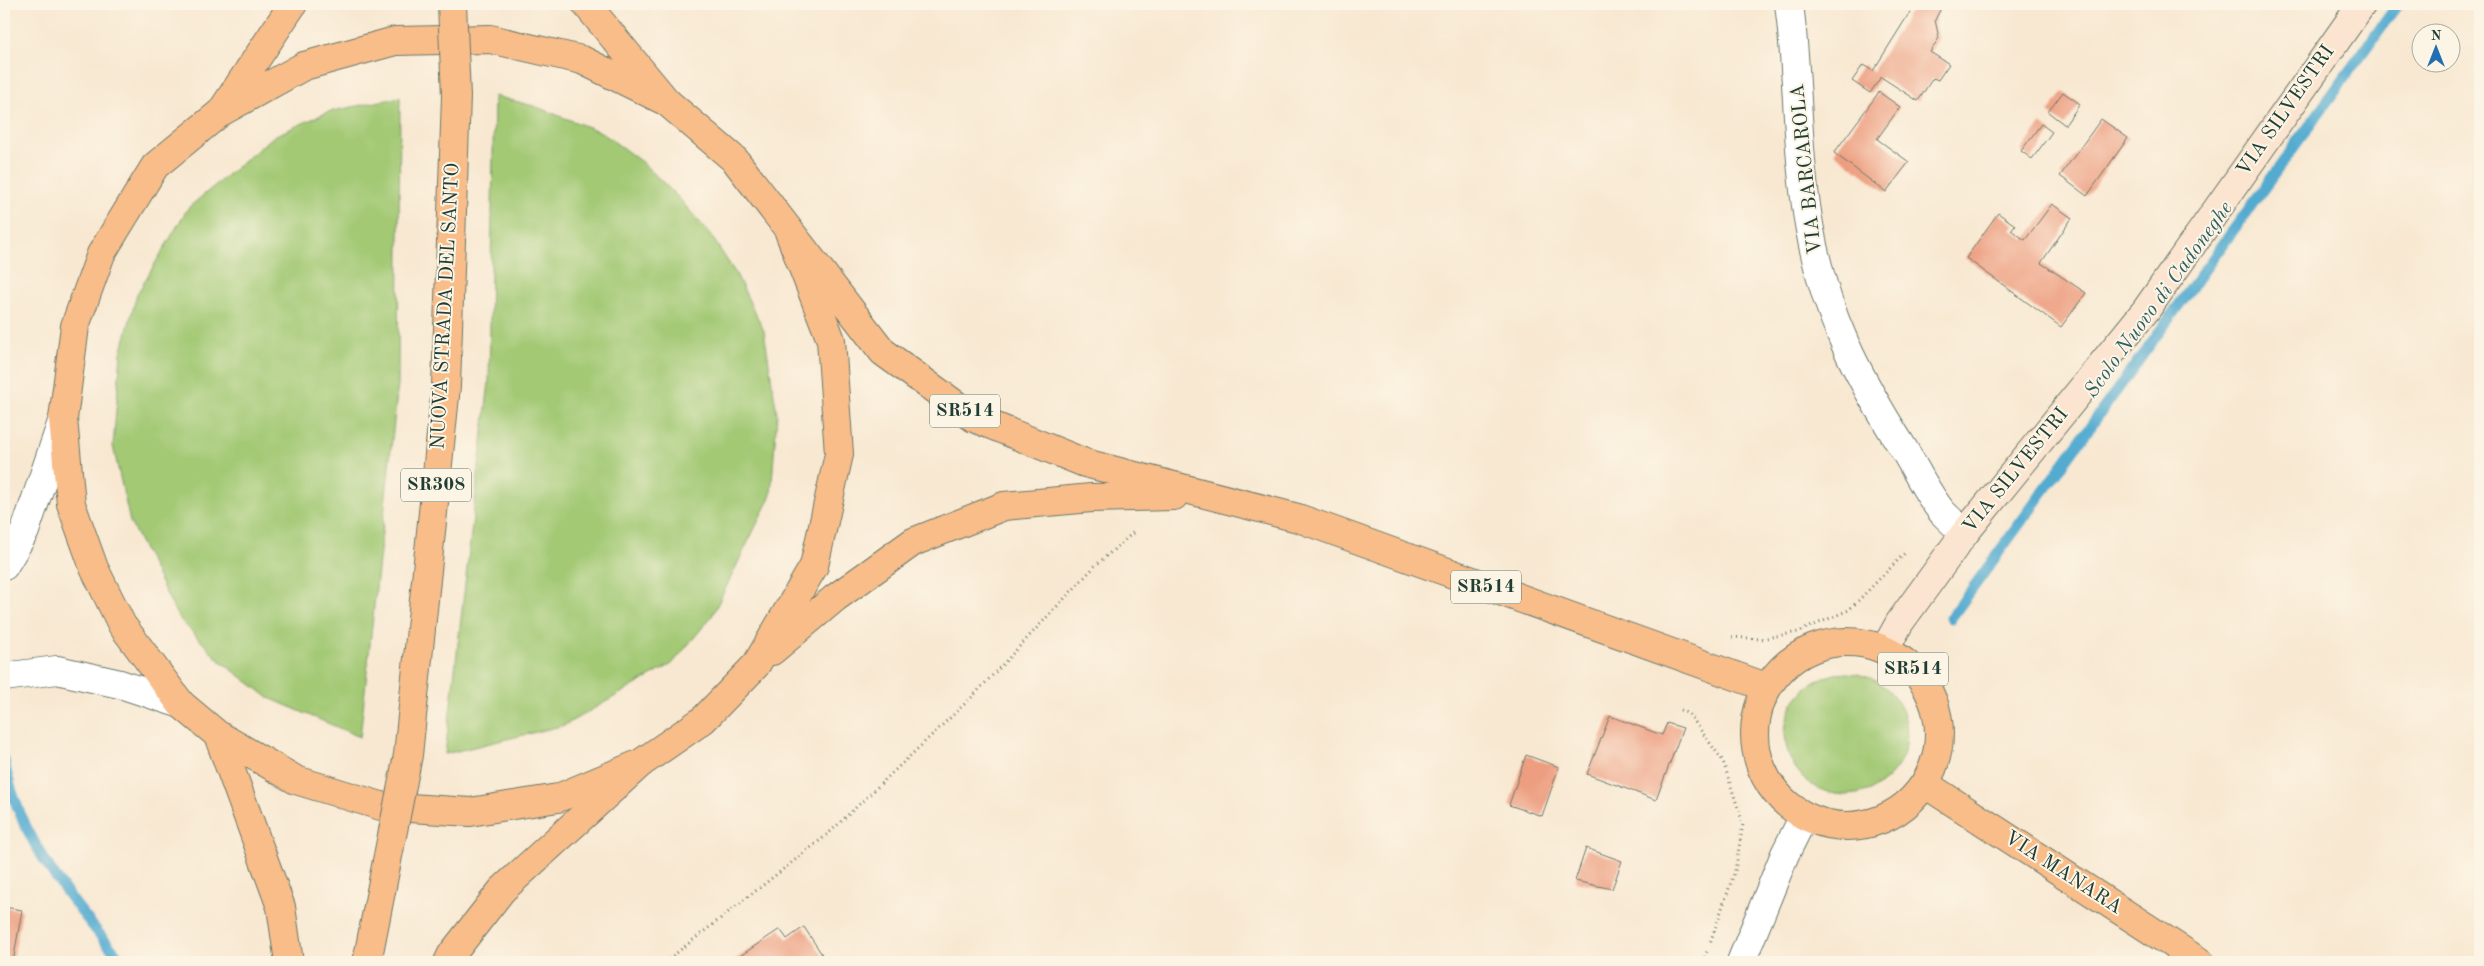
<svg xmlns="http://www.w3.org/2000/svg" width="2484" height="966" viewBox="0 0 2484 966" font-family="'Old Standard TT',serif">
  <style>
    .grass { fill: #a3c974; stroke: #618354 }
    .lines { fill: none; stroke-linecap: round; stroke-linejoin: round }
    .stream { stroke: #53abd0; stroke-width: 11 }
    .building { fill: #ed9e80 }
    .street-casing { stroke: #6b796b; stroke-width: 30 }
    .secondary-casing { stroke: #6b796b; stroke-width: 30 }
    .primary-casing { stroke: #6b796b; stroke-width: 30 }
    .highway-casing { stroke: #6b796b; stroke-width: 30 }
    .path { stroke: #6b796b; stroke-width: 3; stroke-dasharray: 1 4; stroke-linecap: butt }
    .street { stroke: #fff; stroke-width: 28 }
    .secondary { stroke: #fce5d0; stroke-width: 28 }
    .primary { stroke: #f8bd89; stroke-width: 28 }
    .highway { stroke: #f8bd89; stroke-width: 28 }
    .highway-bridge-casing { stroke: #6b796b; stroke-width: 30; stroke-linecap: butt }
    .highway-bridge { stroke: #f8bd89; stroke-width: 28 }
    .labels { text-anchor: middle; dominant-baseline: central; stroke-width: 4; stroke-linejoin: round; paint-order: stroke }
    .shield { fill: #fcf5e5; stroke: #617469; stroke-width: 1 }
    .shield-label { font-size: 19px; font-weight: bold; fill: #1f3d34 }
    .street-label { font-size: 20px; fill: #1f3d34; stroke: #fcf5e5 }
    .water-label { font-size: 21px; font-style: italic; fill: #2f5e63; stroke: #fcf5e5 }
  </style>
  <rect width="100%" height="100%" fill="#fcf5e5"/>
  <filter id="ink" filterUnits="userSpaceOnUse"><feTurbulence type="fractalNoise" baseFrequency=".02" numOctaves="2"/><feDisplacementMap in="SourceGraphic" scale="10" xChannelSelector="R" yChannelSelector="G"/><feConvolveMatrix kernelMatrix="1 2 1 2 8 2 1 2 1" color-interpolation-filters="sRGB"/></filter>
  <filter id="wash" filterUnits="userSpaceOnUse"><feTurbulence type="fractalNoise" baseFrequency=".0096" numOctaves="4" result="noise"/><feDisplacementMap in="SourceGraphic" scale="20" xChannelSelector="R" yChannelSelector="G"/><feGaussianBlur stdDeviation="1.12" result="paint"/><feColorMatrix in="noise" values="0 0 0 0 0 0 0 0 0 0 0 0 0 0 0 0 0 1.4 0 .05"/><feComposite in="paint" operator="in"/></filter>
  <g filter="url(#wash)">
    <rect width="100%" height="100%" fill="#f8e8d1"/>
    <path class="grass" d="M 494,96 L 534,106 L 601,132 L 643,163 L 677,196 L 710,234 L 736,274 L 764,331 L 777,414 L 771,495 L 712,616 L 672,664 L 565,725 L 445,754 L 489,382 Z
      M 400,97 L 398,384 L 360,737 L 269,698 L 219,660 L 178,617 L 130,522 L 113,446 L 121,353 L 137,294 L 188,208 L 274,136 L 328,112 Z
      M1785 734a61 61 0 1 1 122 0a61 61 0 1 1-122 0Z"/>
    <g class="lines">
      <path class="stream" d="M 1951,618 L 2398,4
        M 4,760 C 17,837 73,904 123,962"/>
    </g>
    <g id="blocks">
      <path class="building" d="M 1915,4 L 1943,4 L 1935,20 L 1939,38 L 1930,52 L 1949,64 L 1938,80 L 1933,78 L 1918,101 L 1881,77 L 1870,93 L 1852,81 L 1863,65 L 1873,71 Z
        M 1879,92 L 1900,107 L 1877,139 L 1909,162 L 1886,192 L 1834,153 Z
        M 2063,92 L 2080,104 L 2065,125 L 2048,112 Z
        M 2101,119 L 2128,138 L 2087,196 L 2060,176 Z
        M 2041,124 L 2052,132 L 2032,159 L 2021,151 Z
        M 2052,204 L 2072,218 L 2041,263 L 2086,293 L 2061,327 L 1966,258 L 1998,213 L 2015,225 L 2011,230 L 2025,240 Z
        M 1610,716 L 1662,735 L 1667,723 L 1683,728 L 1656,800 L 1587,774 Z
        M 1526,755 L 1559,767 L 1542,816 L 1509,805 Z
        M 1586,848 L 1622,861 L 1612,889 L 1575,881 Z
        M 4,907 L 22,910 L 13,962 L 4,962 Z
        M 804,927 L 823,956 L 813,962 L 731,962 L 780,929 L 787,939 Z"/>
    </g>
  </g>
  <g filter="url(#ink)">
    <use href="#blocks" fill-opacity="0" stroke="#6b796b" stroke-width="1"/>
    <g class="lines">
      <defs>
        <path id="street" d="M 1789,4 C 1799,79 1796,156 1810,230 C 1825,315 1858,377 1903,448 C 1916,469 1927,494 1943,513 C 1950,520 1958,527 1964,534
          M 4,566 L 25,531 L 63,419
          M 4,677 L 57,670 L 120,684 L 181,704
          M 1741,962 L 1785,854 L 1804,816"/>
        <path id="secondary" d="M 1885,649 L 1900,622 L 1964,534 L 2146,310 L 2362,4"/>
        <path id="primary" d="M 789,232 L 831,340 L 839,454 L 814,566 L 756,665 L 703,720 L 641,763 L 558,798 L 470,812 L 381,806 L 296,780 L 218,735 L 181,704 L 122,625 L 94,568 L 71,504 L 63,419 L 75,326 L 101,254 L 155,166 L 221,112 L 304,66 L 395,41 L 490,39 L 582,60 L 667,102 L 735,160 L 883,352 L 974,418 L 1085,463 L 1298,518 L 1766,687
          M1755 734a92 92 0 1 1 184 0a92 92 0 1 1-184 0Z
          M 772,651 L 835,598 L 913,542 L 1004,506 L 1091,498 L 1174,496
          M 1925,784 L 2200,962"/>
        <path id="highway" d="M 586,4 L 667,102
          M 221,112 L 293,4
          M 218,735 L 281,907 L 289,962
          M 448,962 L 452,954 L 502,890 L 641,763"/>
      </defs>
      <use href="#street" class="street-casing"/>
      <use href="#secondary" class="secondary-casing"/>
      <use href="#primary" class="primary-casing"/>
      <use href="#highway" class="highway-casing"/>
      <path class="path" d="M 1732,637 L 1761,639 L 1798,632 L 1849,610 L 1906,552
        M 1680,710 L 1689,714 L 1723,761 L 1743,824 L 1735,871 L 1710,943
        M 665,962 L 828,834 L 973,696 L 1095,566 L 1134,532
        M 1703,962 L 1707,951"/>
      <use href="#street" class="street"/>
      <use href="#secondary" class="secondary"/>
      <use href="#primary" class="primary"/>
      <use href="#highway" class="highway"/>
      <defs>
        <path id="highway-bridge" d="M 367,962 L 408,755 L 446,386 L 456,96 L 452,4"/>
      </defs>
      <use href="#highway-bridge" class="highway-bridge-casing"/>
      <use href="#highway-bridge" class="highway-bridge"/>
    </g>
  </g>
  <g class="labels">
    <g class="shield">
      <rect x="930" y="394.5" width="70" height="33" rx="4"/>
      <rect x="401" y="468.5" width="70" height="33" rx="4"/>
      <rect x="1451" y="570.5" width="70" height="33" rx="4"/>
      <rect x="1878" y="652.5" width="70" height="33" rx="4"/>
    </g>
    <g class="shield-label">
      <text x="965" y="411">SR514</text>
      <text x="436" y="485">SR308</text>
      <text x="1486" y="587">SR514</text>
      <text x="1913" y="669">SR514</text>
    </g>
    <g class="street-label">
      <text transform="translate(2286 111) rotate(-55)">VIA SILVESTRI</text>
      <text transform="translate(1807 169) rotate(-96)">VIA BARCAROLA</text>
      <text transform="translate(446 306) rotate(-87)">NUOVA STRADA DEL SANTO</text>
      <text transform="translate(2016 471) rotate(-51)">VIA SILVESTRI</text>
      <text transform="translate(2063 873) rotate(33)">VIA MANARA</text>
    </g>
    <g class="water-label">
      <text transform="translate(2159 300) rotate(-54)">Scolo Nuovo di Cadoneghe</text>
    </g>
  </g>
  <rect width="2484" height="966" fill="none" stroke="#fcf5e5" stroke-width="20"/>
  <g transform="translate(2436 48)"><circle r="24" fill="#fcf5e5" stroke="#a4ab9e"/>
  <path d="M0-4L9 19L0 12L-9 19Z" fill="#1f6fb2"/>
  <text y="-8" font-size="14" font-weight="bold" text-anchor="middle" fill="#1f3d34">N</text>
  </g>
</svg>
